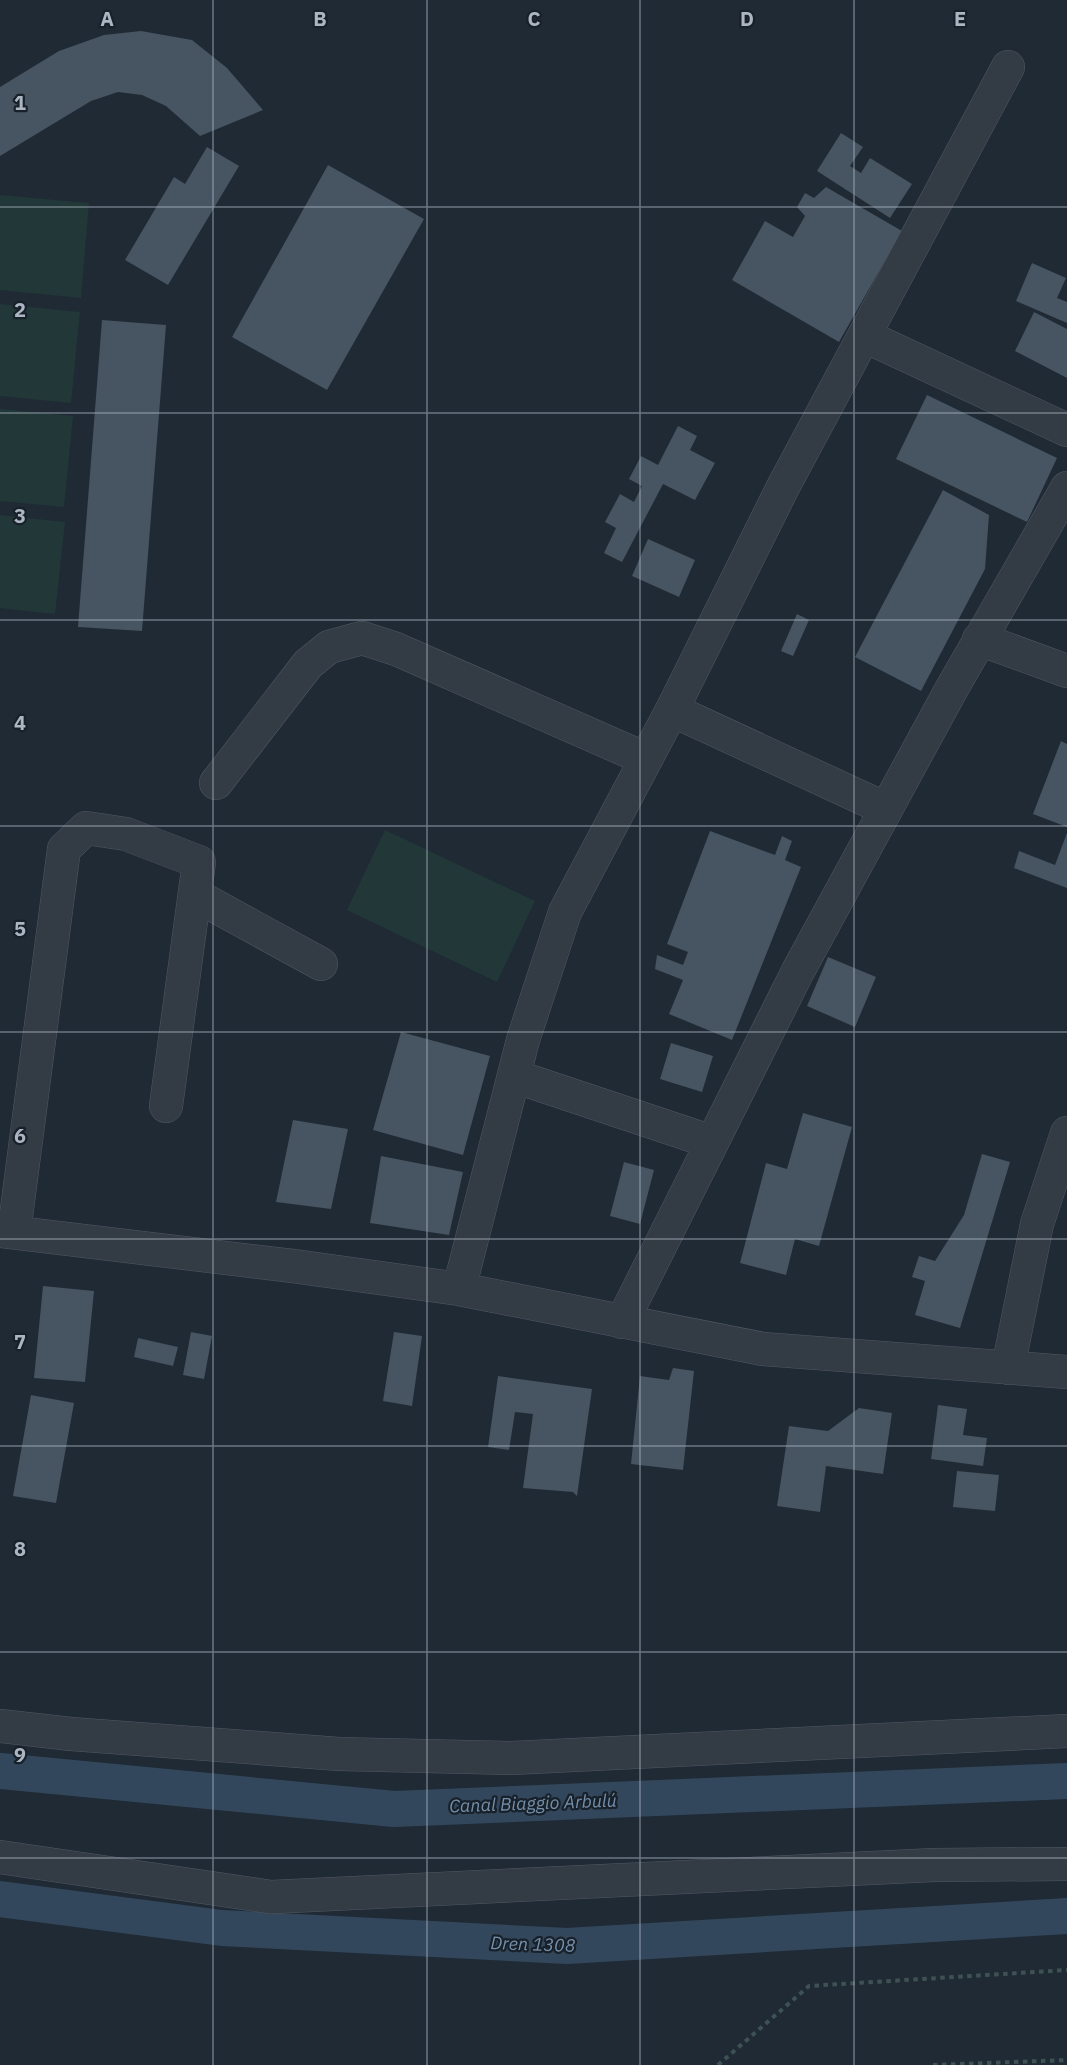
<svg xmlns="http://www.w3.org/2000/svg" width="1067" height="2065" viewBox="0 0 1067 2065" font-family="'IBM Plex Sans',sans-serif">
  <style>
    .green { fill: #223737 }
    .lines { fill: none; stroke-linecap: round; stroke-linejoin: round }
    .canal { stroke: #33475c; stroke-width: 36 }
    .building { fill: #475461 }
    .minor-casing { stroke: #505964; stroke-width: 34 }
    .path { stroke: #3f5253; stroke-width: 4; stroke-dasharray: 4.5 4.5; stroke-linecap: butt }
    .minor { stroke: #333b45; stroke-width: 33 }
    .grid { fill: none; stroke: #acb6c3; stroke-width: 1.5; stroke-opacity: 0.55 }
    .labels { text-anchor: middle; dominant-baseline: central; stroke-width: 4.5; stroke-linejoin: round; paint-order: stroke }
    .water-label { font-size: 18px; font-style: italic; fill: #748faa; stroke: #18212a }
    .grid-label { font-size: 20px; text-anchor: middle; font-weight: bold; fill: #acb6c3; stroke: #18212a; stroke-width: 4.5; stroke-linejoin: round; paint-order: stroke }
  </style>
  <rect width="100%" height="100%" fill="#1f2a35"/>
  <path class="green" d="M 0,195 L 89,203 L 81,298 L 0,290 Z
    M 0,304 L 80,312 L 71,403 L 0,396 Z
    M 0,409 L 73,416 L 64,507 L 0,501 Z
    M 0,515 L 65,522 L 55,614 L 0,608 Z
    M 385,830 L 535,901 L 497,982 L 347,910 Z"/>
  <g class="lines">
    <path class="canal" d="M 0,1771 L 394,1809 L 1067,1781
      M 0,1899 L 222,1928 L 567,1946 L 1067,1916"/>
  </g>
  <path class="building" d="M 141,31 L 192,40 L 227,68 L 263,110 L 200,136 L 166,106 L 142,95 L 118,92 L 91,101 L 0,156 L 0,87 L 59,51 L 104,35 Z
    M 841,133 L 863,147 L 850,166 L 861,173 L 870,158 L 912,184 L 890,218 L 817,171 Z
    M 207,147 L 239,166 L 168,285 L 125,260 L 174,177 L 185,184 Z
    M 328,165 L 424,219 L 327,390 L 232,337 Z
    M 826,187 L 902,231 L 839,342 L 732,280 L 765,221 L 793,237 L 805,216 L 797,207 L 805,193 L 814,198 Z
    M 1032,263 L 1066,278 L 1057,298 L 1067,302 L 1067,323 L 1016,301 Z
    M 1034,312 L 1067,329 L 1067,378 L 1015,351 Z
    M 102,320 L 166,325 L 142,631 L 78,627 Z
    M 927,395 L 1057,458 L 1027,522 L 896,459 Z
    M 678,426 L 697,436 L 690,450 L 715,463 L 695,500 L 663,484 L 622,562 L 604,553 L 616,528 L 605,522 L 620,494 L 634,502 L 642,486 L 629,479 L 641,456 L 658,465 Z
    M 943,490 L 989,515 L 985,569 L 921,691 L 855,657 Z
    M 648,539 L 695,560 L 679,597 L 632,576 Z
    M 797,614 L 809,620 L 793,656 L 781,651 Z
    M 1061,741 L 1067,744 L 1067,827 L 1033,814 Z
    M 710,831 L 775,855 L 782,836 L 792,841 L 785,860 L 801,867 L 732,1040 L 669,1014 L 683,980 L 655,969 L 657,955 L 683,965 L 688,952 L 667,944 Z
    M 1067,833 L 1067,888 L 1014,868 L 1019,851 L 1055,865 Z
    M 828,957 L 876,977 L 855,1027 L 807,1006 Z
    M 401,1032 L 490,1056 L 463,1155 L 373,1130 Z
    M 671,1043 L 713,1056 L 702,1092 L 660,1079 Z
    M 803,1113 L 852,1127 L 819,1246 L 795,1239 L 786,1275 L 740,1263 L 766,1163 L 787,1169 Z
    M 293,1120 L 348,1129 L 331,1209 L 276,1202 Z
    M 982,1154 L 1010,1162 L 960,1328 L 915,1315 L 925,1281 L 912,1277 L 919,1256 L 935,1261 L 964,1215 Z
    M 381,1156 L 463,1172 L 449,1235 L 370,1223 Z
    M 624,1162 L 654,1170 L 640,1224 L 610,1216 Z
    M 43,1286 L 94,1291 L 85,1382 L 34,1378 Z
    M 191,1332 L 212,1336 L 204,1379 L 183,1375 Z
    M 394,1332 L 422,1336 L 412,1406 L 383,1401 Z
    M 138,1338 L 178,1347 L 173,1366 L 134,1357 Z
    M 673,1368 L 694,1371 L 683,1470 L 631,1464 L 640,1376 L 669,1380 Z
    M 498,1376 L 592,1389 L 577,1496 L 573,1492 L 523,1488 L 533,1414 L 515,1412 L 509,1450 L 488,1447 Z
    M 31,1395 L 74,1403 L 56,1503 L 13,1496 Z
    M 938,1405 L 967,1409 L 963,1435 L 987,1438 L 983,1466 L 931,1459 Z
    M 859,1408 L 892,1413 L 883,1474 L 826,1466 L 820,1512 L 777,1506 L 789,1426 L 828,1431 Z
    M 957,1471 L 999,1475 L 995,1511 L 953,1507 Z"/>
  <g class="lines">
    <defs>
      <path id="minor" d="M 865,336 L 1067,430
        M 979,639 L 1067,671
        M 672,710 L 886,809
        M 216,783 L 308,664 L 329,647 L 362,638 L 396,649 L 646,759
        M 195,895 L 321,964
        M 514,1076 L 712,1142
        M 0,1231 L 293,1266 L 459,1289 L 763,1349 L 1067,1372
        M 14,1232 L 64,849 L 86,828 L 126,834 L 199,862 L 166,1106
        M 459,1289 L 523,1040 L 565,912 L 672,710 L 783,487 L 1008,67
        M 622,1322 L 798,971 L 951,690 L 1067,488
        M 1008,1368 L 1037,1224 L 1067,1133
        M 0,1726 L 71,1734 L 339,1754 L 512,1758 L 1067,1731
        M 0,1857 L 271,1897 L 934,1865 L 1067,1864"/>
    </defs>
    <use href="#minor" class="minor-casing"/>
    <path class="path" d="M 718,2065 L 809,1986 L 1067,1970
      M 933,2065 L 1067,2060"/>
    <use href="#minor" class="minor"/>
  </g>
  <path class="grid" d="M 213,0 L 213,2065M 427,0 L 427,2065M 640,0 L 640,2065M 854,0 L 854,2065M 0,207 L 1067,207M 0,413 L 1067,413M 0,620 L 1067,620M 0,826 L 1067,826M 0,1032 L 1067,1032M 0,1239 L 1067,1239M 0,1446 L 1067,1446M 0,1652 L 1067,1652M 0,1858 L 1067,1858"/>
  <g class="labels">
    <g class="water-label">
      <text transform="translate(533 1803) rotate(-2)">Canal Biaggio Arbulú</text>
      <text transform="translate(533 1944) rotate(2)">Dren 1308</text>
    </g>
  </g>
  <g class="grid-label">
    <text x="107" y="26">A</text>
    <text x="320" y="26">B</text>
    <text x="534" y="26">C</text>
    <text x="747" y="26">D</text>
    <text x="960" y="26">E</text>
    <text x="20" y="110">1</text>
    <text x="20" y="317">2</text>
    <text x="20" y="523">3</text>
    <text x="20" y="730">4</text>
    <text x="20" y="936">5</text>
    <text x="20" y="1143">6</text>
    <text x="20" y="1349">7</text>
    <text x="20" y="1556">8</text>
    <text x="20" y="1762">9</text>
  </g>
</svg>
